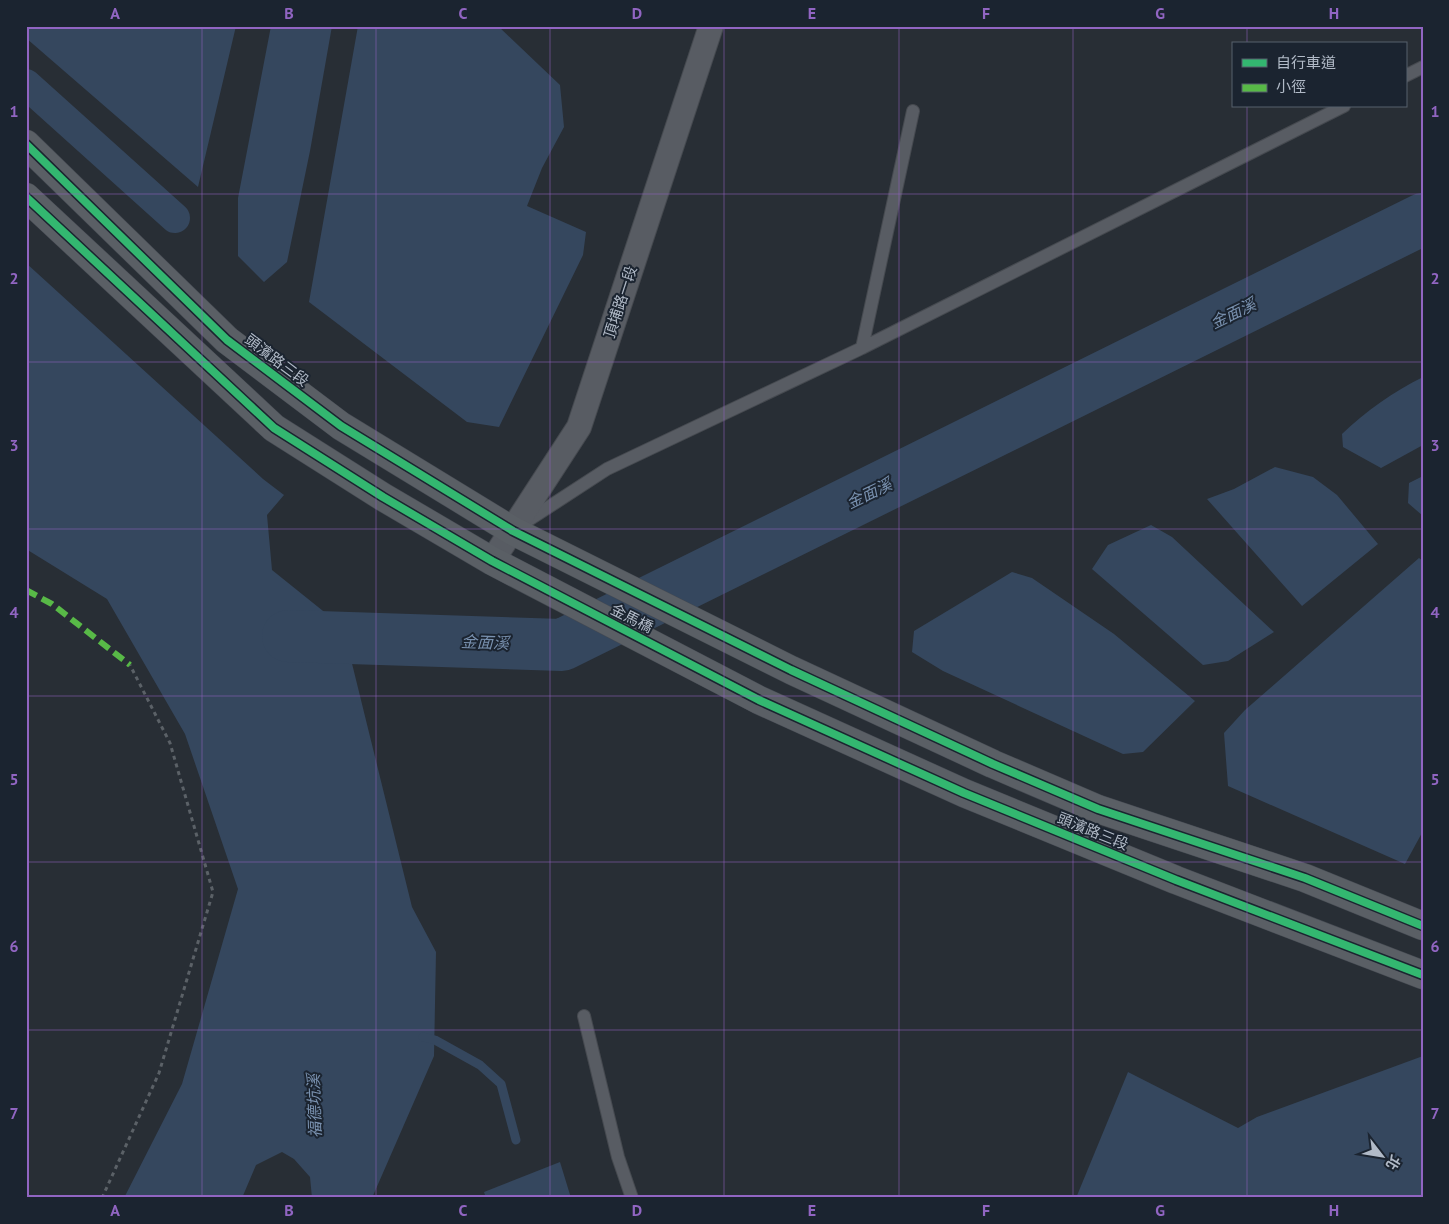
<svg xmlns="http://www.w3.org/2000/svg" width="1449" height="1224" viewBox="0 0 1449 1224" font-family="'PT Sans','Noto Sans TC',sans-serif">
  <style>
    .water { fill: #35475e }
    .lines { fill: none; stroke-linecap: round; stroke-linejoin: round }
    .stream { stroke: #35475e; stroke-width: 9 }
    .canal { stroke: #35475e; stroke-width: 30 }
    .river { stroke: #35475e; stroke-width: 52 }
    .service-casing { stroke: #464a50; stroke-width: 14 }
    .minor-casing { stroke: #464a50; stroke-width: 26 }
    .primary-casing { stroke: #454a52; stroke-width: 29 }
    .path { stroke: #5b6167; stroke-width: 3; stroke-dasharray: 4 4; stroke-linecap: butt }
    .service { stroke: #585c63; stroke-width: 12 }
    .minor { stroke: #585c63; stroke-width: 24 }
    .primary { stroke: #5a5f65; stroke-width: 28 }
    .quiet { stroke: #58b947; stroke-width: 6; stroke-dasharray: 12 6; stroke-linecap: butt }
    .cycleway-casing { stroke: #1b2430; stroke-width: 11 }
    .cycleway { stroke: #33b770; stroke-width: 8 }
    .grid { fill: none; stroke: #9165c2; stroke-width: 1; stroke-opacity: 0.55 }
    .labels { text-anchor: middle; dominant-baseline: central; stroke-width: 4; stroke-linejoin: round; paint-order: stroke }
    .street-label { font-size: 15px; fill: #b1bac7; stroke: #1b2430 }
    .water-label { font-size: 16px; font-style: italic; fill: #7991af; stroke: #1b2430 }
    .neatline { fill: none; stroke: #9165c2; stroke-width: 2 }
    .grid-label { font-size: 16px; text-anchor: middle; font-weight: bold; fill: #9165c2 }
  </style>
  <rect width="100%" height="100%" fill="#282e35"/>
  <path class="water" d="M 26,26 L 236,26 L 198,187 L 26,38 Z
    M 271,26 L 332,26 L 310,151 L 287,262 L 264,282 L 238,256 L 238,198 Z
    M 358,26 L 498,26 L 560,85 L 564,127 L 542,168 L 527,206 L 586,232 L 583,255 L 499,427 L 467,422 L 309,302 Z
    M 26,263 L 263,479 L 284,495 L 267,515 L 272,570 L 343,627 L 412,907 L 436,952 L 434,1056 L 372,1198 L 312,1198 L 310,1177 L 294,1159 L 282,1152 L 256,1165 L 242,1198 L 124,1198 L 182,1084 L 238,889 L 185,734 L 107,599 L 26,549 Z
    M 1423,377 L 1423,445 L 1381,468 L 1343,447 L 1342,434 C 1366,411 1393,392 1423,377 Z
    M 1275,467 L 1313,477 L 1337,495 L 1378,544 L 1302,606 L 1207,499 L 1234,489 Z
    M 1423,476 L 1423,516 L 1408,503 L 1409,483 Z
    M 1151,525 L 1172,537 L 1274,632 L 1228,661 L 1203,665 L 1092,569 L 1108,545 Z
    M 1419,558 L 1423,561 L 1423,831 L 1405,864 L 1228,786 L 1224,733 L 1245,710 Z
    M 1012,572 L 1032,578 L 1114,634 L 1195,701 L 1143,752 L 1123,754 L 943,671 L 912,652 L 914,631 Z
    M 1423,1056 L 1423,1198 L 1076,1198 L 1128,1072 L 1238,1128 L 1257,1117 Z
    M 560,1162 L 571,1198 L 486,1198 L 484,1192 Z"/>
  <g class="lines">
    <path class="stream" d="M 423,1037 L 435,1040 L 480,1065 L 501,1084 L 516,1140"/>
    <path class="canal" d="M 26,84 L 175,218"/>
    <path class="river" d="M 288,636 L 562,645 L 1423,219"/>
    <defs>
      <path id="service" d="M 1405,76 L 1423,67
        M 862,348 L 913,111
        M 521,525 L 607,469 L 862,348 L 1344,106
        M 584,1016 L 618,1157 L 632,1198"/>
      <path id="minor" d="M 492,561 L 579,427 L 711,26"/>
      <path id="primary" d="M 26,144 L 227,340 L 341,426 L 513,531 L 791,670 L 993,764 L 1098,809 L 1305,878 L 1423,926
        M 26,197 L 274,428 L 383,497 L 492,561 L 759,700 L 964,793 L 1176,880 L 1423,975"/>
    </defs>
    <use href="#service" class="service-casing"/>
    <use href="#minor" class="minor-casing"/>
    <use href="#primary" class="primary-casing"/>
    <path class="path" d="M 102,1198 L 159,1073 L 213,892 L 170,743 L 130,665"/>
    <use href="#service" class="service"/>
    <use href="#minor" class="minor"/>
    <use href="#primary" class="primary"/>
    <path class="quiet" d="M 26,590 L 52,604 L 130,665"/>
    <defs>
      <path id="cycleway" d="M 26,144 L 227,340 L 341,426 L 513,531 L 791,670 L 993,764 L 1098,809 L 1305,878 L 1423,926
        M 26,197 L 274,428 L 383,497 L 492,561 L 759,700 L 964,793 L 1176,880 L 1423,975"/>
    </defs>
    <use href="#cycleway" class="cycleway-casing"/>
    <use href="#cycleway" class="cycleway"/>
  </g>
  <path class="grid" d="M 202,26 L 202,1198M 376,26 L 376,1198M 550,26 L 550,1198M 724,26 L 724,1198M 899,26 L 899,1198M 1073,26 L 1073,1198M 1247,26 L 1247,44M 1247,106 L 1247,1198M 26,194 L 1423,194M 26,362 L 1423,362M 26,529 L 1423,529M 26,696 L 1423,696M 26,862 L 1423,862M 26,1030 L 1423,1030"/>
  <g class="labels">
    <g class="street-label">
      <text transform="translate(620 302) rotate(-72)">頂埔路一段</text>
      <text transform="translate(277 360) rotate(37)">頭濱路三段</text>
      <text transform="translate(632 618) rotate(27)">金馬橋</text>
      <text transform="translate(1093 831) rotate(22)">頭濱路三段</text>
    </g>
    <g class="water-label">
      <text transform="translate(1233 313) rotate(-26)">金面溪</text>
      <text transform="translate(869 493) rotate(-26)">金面溪</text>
      <text transform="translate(485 642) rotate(2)">金面溪</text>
      <text transform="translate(314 1106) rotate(-92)">福德坑溪</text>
    </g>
  </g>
  <rect width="1449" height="1224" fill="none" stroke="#1b2430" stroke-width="55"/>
  <rect x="1232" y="42" width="175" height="65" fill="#1b2430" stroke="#57606c"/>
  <rect x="1242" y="59" width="25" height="8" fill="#33b770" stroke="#57606c"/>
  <text x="1276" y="68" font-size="15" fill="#b1bac7">自行車道</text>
  <rect x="1242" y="84" width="25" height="8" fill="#58b947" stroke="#57606c"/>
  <text x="1276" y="92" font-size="15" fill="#b1bac7">小徑</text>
  <g transform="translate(1382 1156) rotate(121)" stroke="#1b2430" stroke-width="4" paint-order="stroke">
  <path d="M0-4L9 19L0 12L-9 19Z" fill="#b1bac7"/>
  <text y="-8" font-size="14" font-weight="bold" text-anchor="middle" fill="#b1bac7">北</text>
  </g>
  <rect x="28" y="28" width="1394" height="1168" class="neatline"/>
  <g class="grid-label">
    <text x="115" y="19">A</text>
    <text x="289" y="19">B</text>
    <text x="463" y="19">C</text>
    <text x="637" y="19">D</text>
    <text x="812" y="19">E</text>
    <text x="986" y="19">F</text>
    <text x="1160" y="19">G</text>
    <text x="1334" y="19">H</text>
    <text x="14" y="117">1</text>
    <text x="1435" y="117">1</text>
    <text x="14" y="284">2</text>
    <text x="1435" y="284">2</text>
    <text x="14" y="451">3</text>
    <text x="1435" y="451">3</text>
    <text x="14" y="618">4</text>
    <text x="1435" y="618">4</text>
    <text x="14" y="785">5</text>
    <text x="1435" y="785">5</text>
    <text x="14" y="952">6</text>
    <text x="1435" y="952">6</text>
    <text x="14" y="1119">7</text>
    <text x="1435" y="1119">7</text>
    <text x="115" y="1216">A</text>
    <text x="289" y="1216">B</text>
    <text x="463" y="1216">C</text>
    <text x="637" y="1216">D</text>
    <text x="812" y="1216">E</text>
    <text x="986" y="1216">F</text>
    <text x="1160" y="1216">G</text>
    <text x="1334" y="1216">H</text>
  </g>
</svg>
